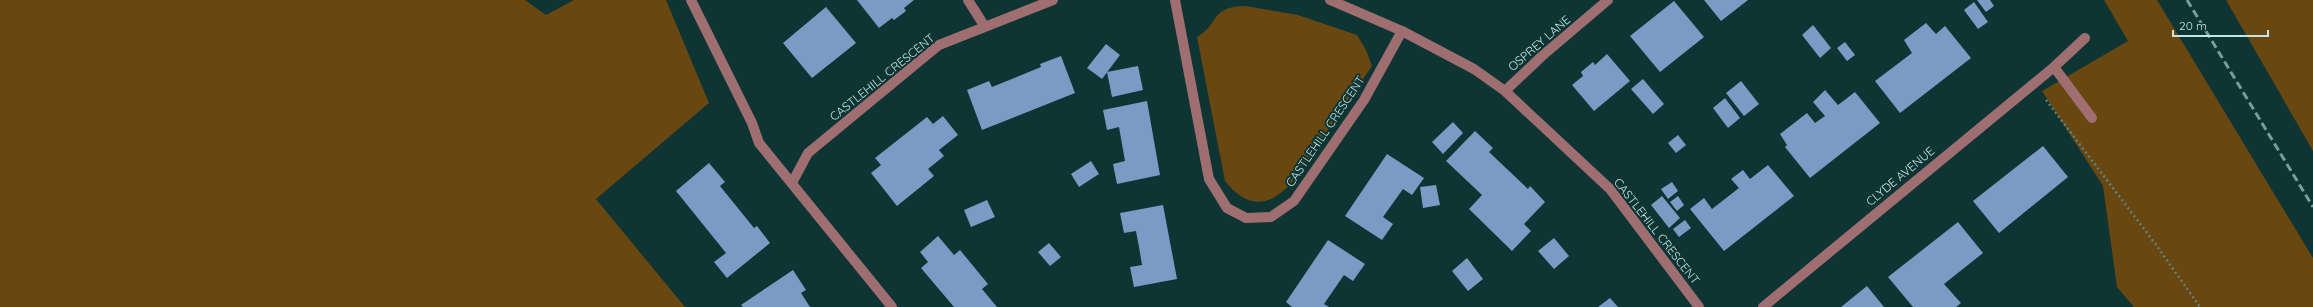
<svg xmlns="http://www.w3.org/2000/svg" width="2313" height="307" viewBox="0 0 2313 307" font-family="Quicksand,sans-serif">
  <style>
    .green { fill: #684710 }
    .building { fill: #7c9bc4 }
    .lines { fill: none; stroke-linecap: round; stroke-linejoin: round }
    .path { stroke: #5d8281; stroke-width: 2.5; stroke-dasharray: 2 3; stroke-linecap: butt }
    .minor { stroke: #9f6e71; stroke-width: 10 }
    .rail { stroke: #799c9c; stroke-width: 3; stroke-dasharray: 8 4; stroke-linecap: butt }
    .labels { text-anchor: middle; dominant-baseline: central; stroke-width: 4; stroke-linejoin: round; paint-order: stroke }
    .street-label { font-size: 12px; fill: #c4e6e5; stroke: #0e3434 }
  </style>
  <rect width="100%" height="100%" fill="#0e3434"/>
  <path class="green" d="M 0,0 L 525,0 L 546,15 L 574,0 L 666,0 L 709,103 L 596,199 L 685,307 L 0,307 Z
    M 2104,0 L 2157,0 L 2313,258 L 2313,307 L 2134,307 L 2117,287 L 2103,186 L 2042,91 L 2128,41 Z
    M 2226,0 L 2313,0 L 2313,151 Z
    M 1245,6 L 1298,15 L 1357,35 L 1366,50 L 1372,66 L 1292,182 C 1269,209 1246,208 1225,181 L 1197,37 C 1220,24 1209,7 1245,6 Z"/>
  <path class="building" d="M 857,0 L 914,0 L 904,8 L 906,11 L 894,20 L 892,18 L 879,28 Z
    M 1704,0 L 1748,0 L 1721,21 Z
    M 1977,0 L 1990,0 L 1994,6 L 1986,12 Z
    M 1674,1 L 1704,37 L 1660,72 L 1630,36 Z
    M 1974,2 L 1988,22 L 1978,29 L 1964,10 Z
    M 826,7 L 856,43 L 812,78 L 783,43 Z
    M 1926,23 L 1936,34 L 1945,26 L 1971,58 L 1900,113 L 1875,81 L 1912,53 L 1904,40 Z
    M 1813,25 L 1831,48 L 1820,58 L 1802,35 Z
    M 1845,42 L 1855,55 L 1847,61 L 1837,48 Z
    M 1106,44 L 1120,55 L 1102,79 L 1087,68 Z
    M 1607,54 L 1630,81 L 1594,111 L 1572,85 L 1583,76 L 1581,72 L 1593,62 L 1595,65 Z
    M 1061,56 L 1075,93 L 982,130 L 967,90 L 989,81 L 992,87 L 1041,67 L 1040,64 Z
    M 1138,66 L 1143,90 L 1112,97 L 1107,72 Z
    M 1643,79 L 1664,104 L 1653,114 L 1631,89 Z
    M 1741,81 L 1759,104 L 1744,116 L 1726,93 Z
    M 1825,90 L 1838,105 L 1855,92 L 1880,123 L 1810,178 L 1785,147 L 1787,145 L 1780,134 L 1807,113 L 1815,123 L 1825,116 L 1813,102 Z
    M 1725,98 L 1740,118 L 1728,128 L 1713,108 Z
    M 1147,101 L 1160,175 L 1117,184 L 1113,164 L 1125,161 L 1119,127 L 1107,130 L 1103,110 Z
    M 943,116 L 958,135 L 939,150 L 944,156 L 928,169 L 934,176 L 897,206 L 871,173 L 881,165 L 875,158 L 927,117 L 933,124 Z
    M 1453,122 L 1463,133 L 1443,154 L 1432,142 Z
    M 1475,131 L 1493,148 L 1489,152 L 1528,189 L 1530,186 L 1545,202 L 1524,224 L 1531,231 L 1512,251 L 1469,209 L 1482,195 L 1446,161 Z
    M 1678,135 L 1686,145 L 1676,153 L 1668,143 Z
    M 2043,146 L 2068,177 L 1999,233 L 1973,201 Z
    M 1387,154 L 1424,178 L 1412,195 L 1403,189 L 1383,217 L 1393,224 L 1382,240 L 1345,216 Z
    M 1091,161 L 1099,174 L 1079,187 L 1071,174 Z
    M 709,163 L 725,182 L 720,186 L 754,228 L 757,226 L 770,243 L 727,278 L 714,262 L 726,253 L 676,191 Z
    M 1768,165 L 1794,196 L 1724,251 L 1690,209 L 1704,198 L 1712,209 L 1739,188 L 1731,179 L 1743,170 L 1750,179 Z
    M 1672,182 L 1678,191 L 1668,199 L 1661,189 Z
    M 1436,185 L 1440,205 L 1423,208 L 1420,187 Z
    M 1662,196 L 1680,218 L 1669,228 L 1651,205 Z
    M 1678,196 L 1684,205 L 1677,211 L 1670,202 Z
    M 987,200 L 995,217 L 971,227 L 964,210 Z
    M 1163,205 L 1177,279 L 1134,287 L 1130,267 L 1142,265 L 1139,247 L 1136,231 L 1124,233 L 1120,213 Z
    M 1685,220 L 1691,228 L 1679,237 L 1673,229 Z
    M 1958,222 L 1983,253 L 1944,284 L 1961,303 L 1956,307 L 1913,307 L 1888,277 Z
    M 938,236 L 954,255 L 960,250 L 988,284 L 982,289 L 997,307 L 954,307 L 921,268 L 928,262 L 920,252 Z
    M 1554,238 L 1569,256 L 1554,269 L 1538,251 Z
    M 1328,240 L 1365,264 L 1353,281 L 1344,275 L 1324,304 L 1329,307 L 1292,307 L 1286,302 Z
    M 1049,243 L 1061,257 L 1050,266 L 1038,252 Z
    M 1467,258 L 1483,279 L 1468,291 L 1452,271 Z
    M 793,270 L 806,290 L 801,293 L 810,307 L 743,307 L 741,305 Z
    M 1867,286 L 1884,307 L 1841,307 Z
    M 1610,298 L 1618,307 L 1598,307 Z"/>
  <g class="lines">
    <path class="path" d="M 2046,100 L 2154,242 L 2200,307"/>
    <path class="minor" d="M 691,0 L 752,123 L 759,143 L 892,307
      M 968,0 L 985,27
      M 1175,0 L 1209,179 L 1227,208 L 1246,218 L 1271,217 L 1294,201 L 1364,100 L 1402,31
      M 1330,0 L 1402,31 L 1474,69 L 1505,91 L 1610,189 L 1699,307
      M 2054,67 L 2092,118
      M 1505,91 L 1542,56 L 1608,0
      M 792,183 L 808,153 L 939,45 L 1053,0
      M 1763,307 L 2054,67 L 2085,38"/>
    <path class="rail" d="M 2187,0 L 2313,207"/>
  </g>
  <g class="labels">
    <g class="street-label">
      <text transform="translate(1539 43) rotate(-41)">OSPREY LANE</text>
      <text transform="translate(882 77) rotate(-39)">CASTLEHILL CRESCENT</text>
      <text transform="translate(1325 131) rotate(-56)">CASTLEHILL CRESCENT</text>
      <text transform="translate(1900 176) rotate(-40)">CLYDE AVENUE</text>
      <text transform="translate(1657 231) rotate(52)">CASTLEHILL CRESCENT</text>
    </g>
  </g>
  <path d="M2173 30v6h95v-6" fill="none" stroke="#c4e6e5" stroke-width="2"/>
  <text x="2179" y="30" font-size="12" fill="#c4e6e5" stroke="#0e3434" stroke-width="3" paint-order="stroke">20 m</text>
</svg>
